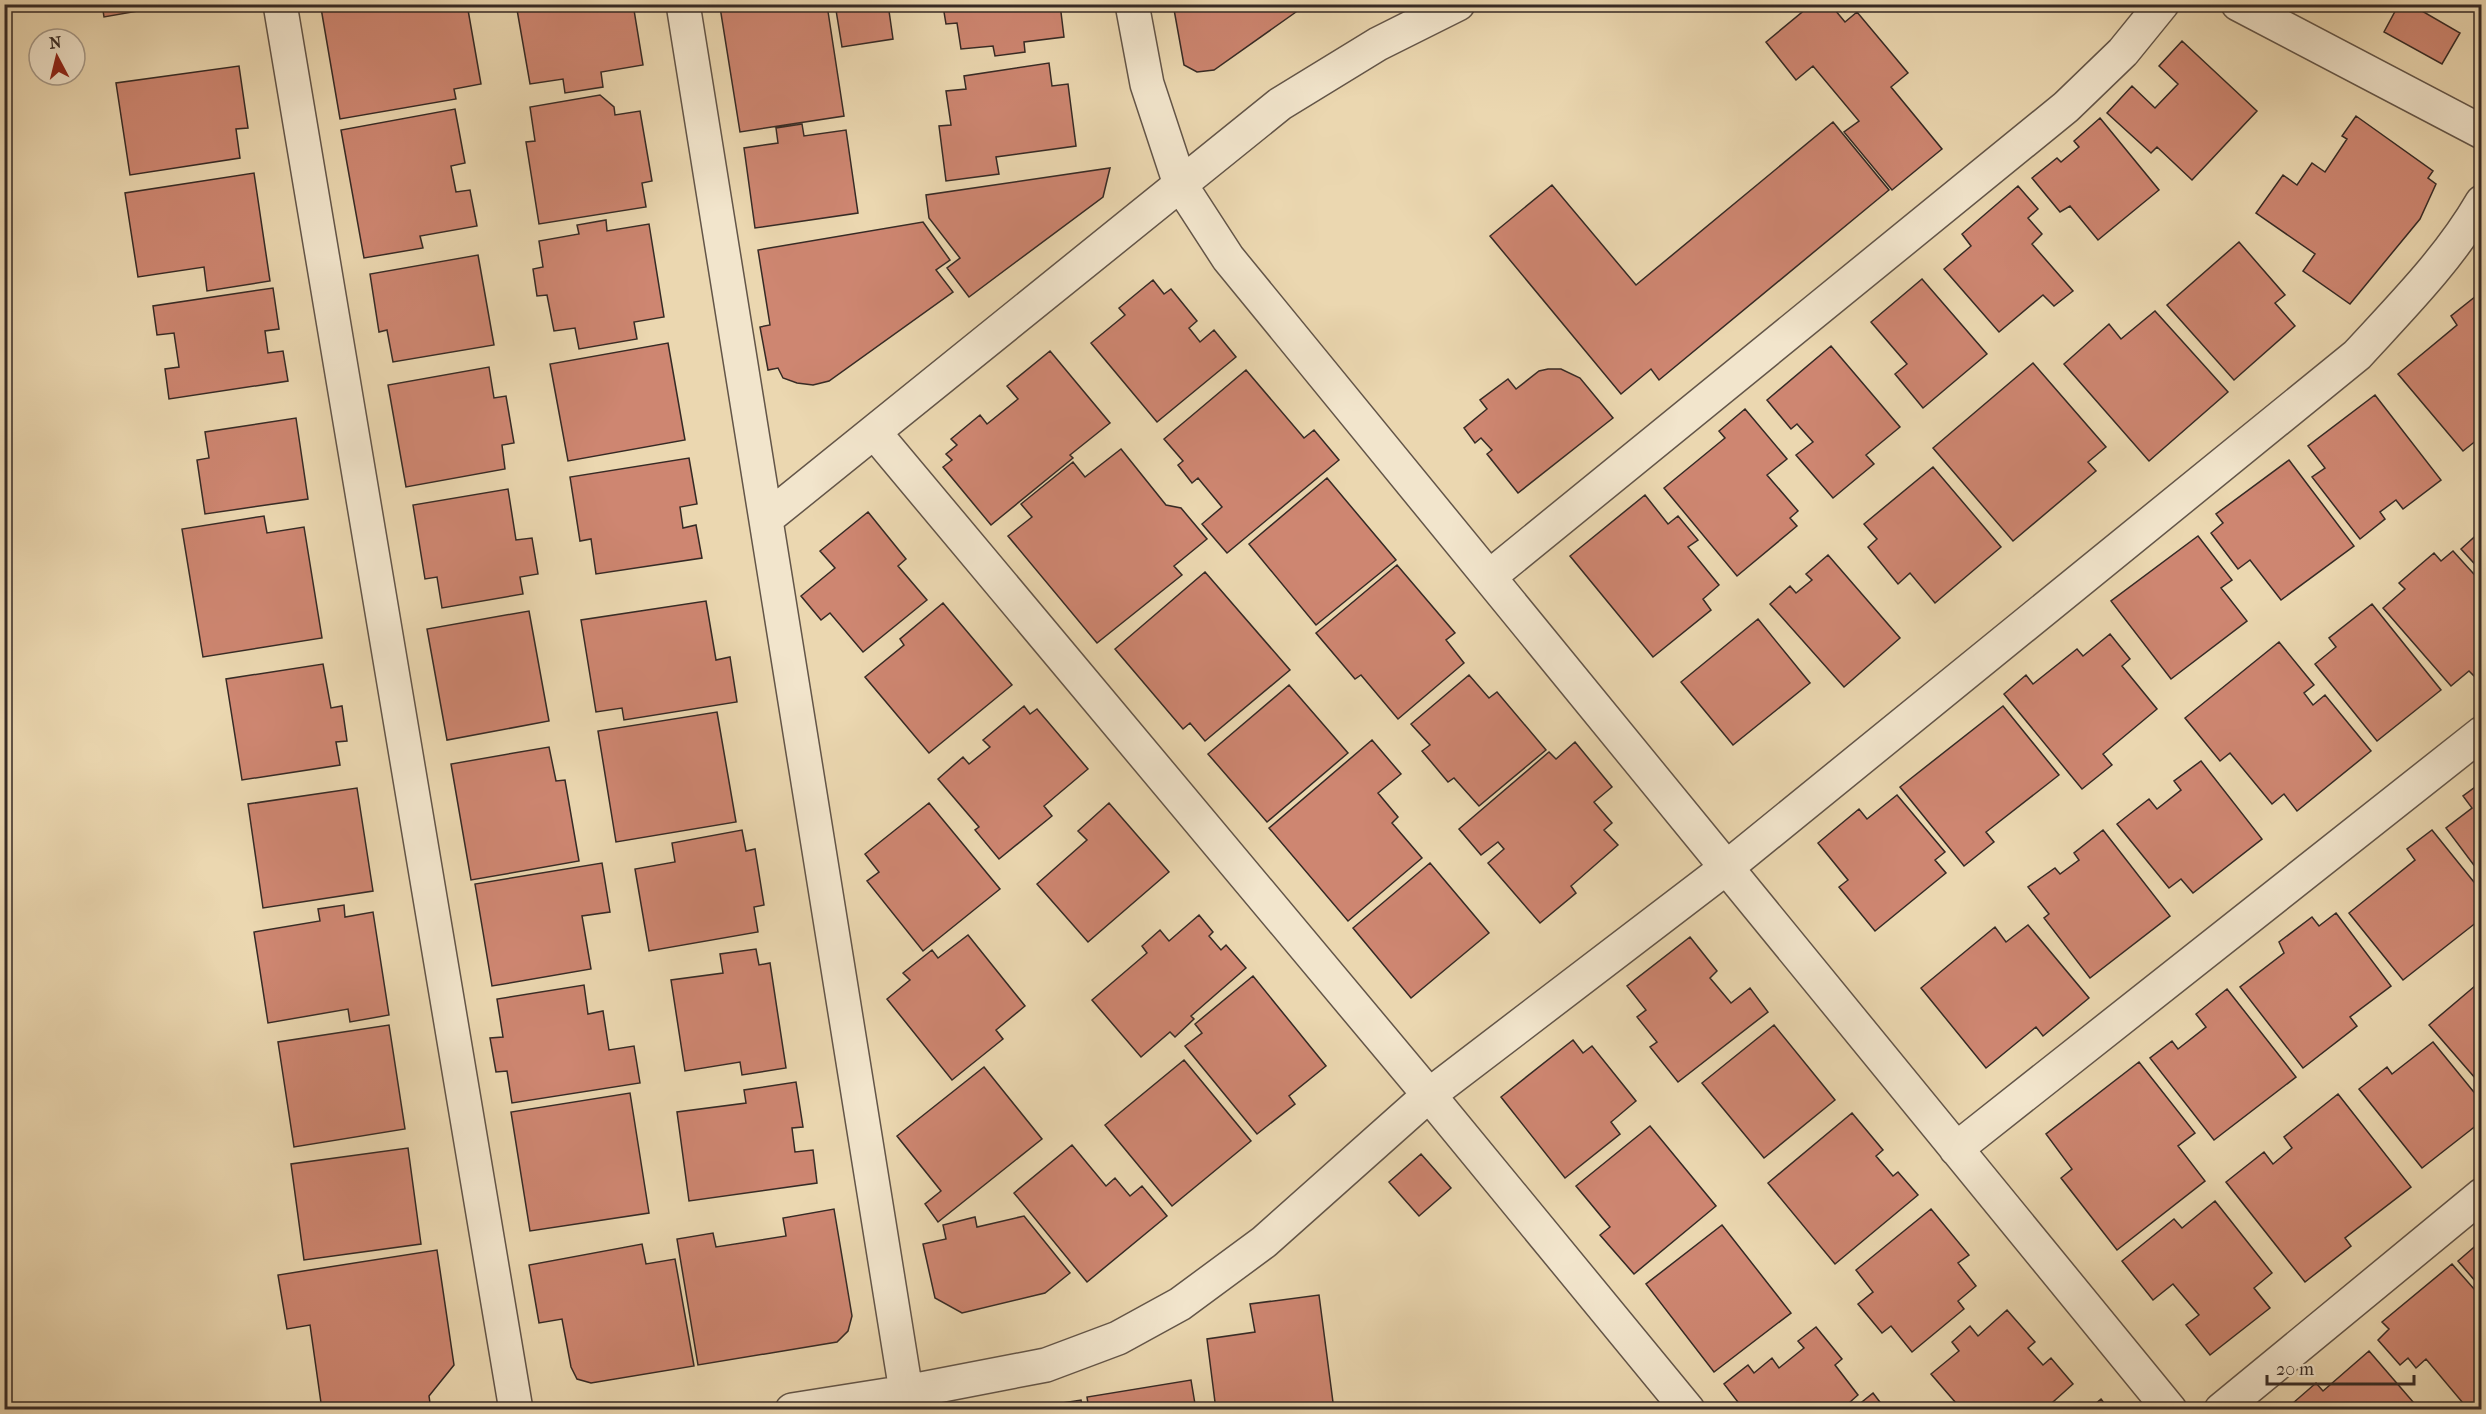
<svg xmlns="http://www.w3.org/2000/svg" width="2486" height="1414" viewBox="0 0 2486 1414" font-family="'IM FELL French Canon',serif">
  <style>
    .building { fill: #ce8671; stroke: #362a25; stroke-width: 1.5 }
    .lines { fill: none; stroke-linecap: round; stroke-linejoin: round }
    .minor-casing { stroke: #635548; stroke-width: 36 }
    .minor { stroke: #f2e5cc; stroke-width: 33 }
  </style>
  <rect width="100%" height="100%" fill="#ebd7b0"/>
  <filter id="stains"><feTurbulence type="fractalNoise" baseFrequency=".00333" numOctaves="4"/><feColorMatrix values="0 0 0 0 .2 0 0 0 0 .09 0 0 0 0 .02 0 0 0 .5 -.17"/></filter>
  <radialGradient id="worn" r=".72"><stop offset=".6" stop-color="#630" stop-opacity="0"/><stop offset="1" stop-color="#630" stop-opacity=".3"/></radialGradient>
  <path class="building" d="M 102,4 L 178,4 L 104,17 Z
    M 339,4 L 467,4 L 481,84 L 454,89 L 456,99 L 340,119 L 321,8 Z
    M 516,4 L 633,4 L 643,65 L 601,72 L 603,87 L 565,93 L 563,79 L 530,84 Z
    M 737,4 L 791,4 L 792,10 L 827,5 L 844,116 L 740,132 L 720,7 Z
    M 835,4 L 888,4 L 893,39 L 842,47 Z
    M 1060,4 L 1064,37 L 1024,42 L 1025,52 L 995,56 L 993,46 L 961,49 L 957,23 L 946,24 L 943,6 Z
    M 1173,4 L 1295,4 L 1296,12 L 1214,70 L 1197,72 L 1184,65 Z
    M 1812,4 L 1830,4 L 1845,22 L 1857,12 L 1908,73 L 1891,87 L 1942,149 L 1892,190 L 1844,132 L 1859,121 L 1813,66 L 1796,80 L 1766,42 Z
    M 2399,4 L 2410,4 L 2460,33 L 2442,64 L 2384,32 Z
    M 2182,41 L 2257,111 L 2192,180 L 2157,147 L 2151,153 L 2107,113 L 2132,86 L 2155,108 L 2178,84 L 2159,66 Z
    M 1049,63 L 1052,86 L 1068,84 L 1076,146 L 996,157 L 999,174 L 946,181 L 939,126 L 951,125 L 946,91 L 966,89 L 964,76 Z
    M 239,66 L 248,128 L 236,129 L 240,158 L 130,175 L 116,83 Z
    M 600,95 L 614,107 L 615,115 L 640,111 L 652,181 L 642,183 L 646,207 L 539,224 L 526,142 L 535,141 L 530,107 Z
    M 455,109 L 465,163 L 451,166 L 456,192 L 470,190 L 477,226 L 420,236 L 423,248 L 364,258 L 341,130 Z
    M 2356,116 L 2433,171 L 2428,178 L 2436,184 L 2420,219 L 2350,304 L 2303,271 L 2315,254 L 2256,213 L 2283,175 L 2297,185 L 2312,163 L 2325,172 L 2347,139 L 2342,136 Z
    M 2100,118 L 2159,190 L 2098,240 L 2070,206 L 2060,212 L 2032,178 L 2057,158 L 2061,162 L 2079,147 L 2074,141 Z
    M 1833,122 L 1889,190 L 1659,380 L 1651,369 L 1621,394 L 1490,236 L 1552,185 L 1636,285 Z
    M 802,124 L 804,136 L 846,130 L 858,213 L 755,228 L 744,148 L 778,143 L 776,128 Z
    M 1110,168 L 1103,197 L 969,297 L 947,268 L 960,258 L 929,218 L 926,195 Z
    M 254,173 L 270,281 L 207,291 L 204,267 L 138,277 L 125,193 Z
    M 2018,186 L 2038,209 L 2028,218 L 2042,234 L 2032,244 L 2073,291 L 2054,306 L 2043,295 L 1999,332 L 1944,269 L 1971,246 L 1962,234 Z
    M 606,220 L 607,231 L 649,224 L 664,317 L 634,322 L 637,339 L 579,349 L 575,328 L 554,331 L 547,295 L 537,296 L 533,269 L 543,267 L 539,241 L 579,234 L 577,225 Z
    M 923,222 L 950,260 L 936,270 L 953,292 L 829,381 L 813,385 L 797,383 L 783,378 L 778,368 L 768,370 L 760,327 L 770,325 L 758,250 Z
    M 2239,242 L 2285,295 L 2275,303 L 2295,326 L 2234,380 L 2167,305 Z
    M 478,255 L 494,345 L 393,362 L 387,330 L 379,332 L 370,274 Z
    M 2482,273 L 2482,289 L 2475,286 Z
    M 1922,279 L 1987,354 L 1923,408 L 1895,374 L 1907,364 L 1871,322 Z
    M 1153,280 L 1164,294 L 1171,289 L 1197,321 L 1189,328 L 1200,342 L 1214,330 L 1236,357 L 1157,422 L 1091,343 L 1125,315 L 1119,308 Z
    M 273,288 L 279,329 L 265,331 L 268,353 L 283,351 L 288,381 L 169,399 L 165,369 L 179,367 L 174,333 L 157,335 L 153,306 Z
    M 2476,296 L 2482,303 L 2482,436 L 2463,451 L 2398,374 L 2457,325 L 2451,316 Z
    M 2155,311 L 2228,392 L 2149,461 L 2064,364 L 2109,324 L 2121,339 Z
    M 668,343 L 685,440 L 568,461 L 550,364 Z
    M 1831,346 L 1900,427 L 1866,455 L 1874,464 L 1833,498 L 1796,455 L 1813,442 L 1797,424 L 1791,429 L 1767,400 Z
    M 1050,351 L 1110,423 L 1070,455 L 1073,458 L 991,525 L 943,467 L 952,460 L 946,454 L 957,445 L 951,439 L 980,415 L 987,424 L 1018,399 L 1007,386 Z
    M 2033,363 L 2106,447 L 2088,462 L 2096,471 L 2013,541 L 1933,448 Z
    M 489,367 L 494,398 L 506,396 L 514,443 L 502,445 L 505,469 L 406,487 L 388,385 Z
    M 1548,369 L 1561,369 L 1580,378 L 1613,418 L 1518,493 L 1487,454 L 1492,450 L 1481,438 L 1475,443 L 1464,428 L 1487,409 L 1480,400 L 1508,379 L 1516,389 L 1539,371 Z
    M 1246,370 L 1304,438 L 1314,430 L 1339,460 L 1227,553 L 1202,524 L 1222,507 L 1198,478 L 1192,483 L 1178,465 L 1183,461 L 1164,439 Z
    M 2375,395 L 2441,480 L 2403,509 L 2396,500 L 2380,512 L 2385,519 L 2360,539 L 2312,477 L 2325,468 L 2308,446 Z
    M 1745,409 L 1787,459 L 1767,475 L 1798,511 L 1790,518 L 1797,526 L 1737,576 L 1664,488 L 1725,438 L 1719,431 Z
    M 296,418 L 308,499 L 205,514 L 197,460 L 209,458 L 205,432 Z
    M 1121,449 L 1166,505 L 1181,508 L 1207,539 L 1174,566 L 1182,575 L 1097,643 L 1008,536 L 1032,517 L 1021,504 L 1073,462 L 1085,477 Z
    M 689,458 L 697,504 L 680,507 L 683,528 L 696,525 L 702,558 L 596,574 L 591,539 L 580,541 L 570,477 Z
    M 2289,460 L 2354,546 L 2281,600 L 2250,560 L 2238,569 L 2211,533 L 2223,523 L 2216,514 Z
    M 1933,467 L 2001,547 L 1935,603 L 1910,573 L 1898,584 L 1868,547 L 1877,539 L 1864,524 Z
    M 1327,478 L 1396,560 L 1316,625 L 1249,544 Z
    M 508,489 L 516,540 L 532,538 L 538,574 L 520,577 L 523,594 L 442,608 L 437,577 L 425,579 L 413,505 Z
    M 1645,495 L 1668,524 L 1678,516 L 1698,540 L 1688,547 L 1719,585 L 1703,599 L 1711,610 L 1653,657 L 1570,556 Z
    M 868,512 L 906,559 L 898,566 L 927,600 L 863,652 L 830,613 L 821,620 L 801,596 L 835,568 L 820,551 Z
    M 264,516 L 267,533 L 304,527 L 322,638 L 203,657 L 182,529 Z
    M 2482,530 L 2482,572 L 2461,549 Z
    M 2198,536 L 2232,580 L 2221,588 L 2247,621 L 2171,679 L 2111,601 Z
    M 2453,551 L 2482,583 L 2482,672 L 2475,677 L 2469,671 L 2451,686 L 2383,608 L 2405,589 L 2399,583 L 2434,553 L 2441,561 Z
    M 1828,555 L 1900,638 L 1844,687 L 1770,604 L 1790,586 L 1796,593 L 1812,580 L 1806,574 Z
    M 1397,565 L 1455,633 L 1446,640 L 1464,663 L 1398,719 L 1361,675 L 1355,679 L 1316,633 Z
    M 1205,572 L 1290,670 L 1205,741 L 1190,723 L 1183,729 L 1115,649 Z
    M 706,601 L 716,660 L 730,657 L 737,702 L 624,720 L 622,708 L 596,712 L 581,620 Z
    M 943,603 L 1012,685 L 929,753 L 865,677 L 904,645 L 900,639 Z
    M 2372,604 L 2441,690 L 2377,741 L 2315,664 L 2336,647 L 2329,638 Z
    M 529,611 L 549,721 L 447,740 L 427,629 Z
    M 1758,619 L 1810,683 L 1733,745 L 1681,682 Z
    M 2110,634 L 2130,659 L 2122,666 L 2157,709 L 2103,754 L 2112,765 L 2082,789 L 2004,694 L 2026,675 L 2033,684 L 2077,649 L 2083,656 Z
    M 2279,642 L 2314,685 L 2304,693 L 2313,705 L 2325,695 L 2371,751 L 2297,811 L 2284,794 L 2272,804 L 2230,753 L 2220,761 L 2185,718 Z
    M 323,664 L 331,708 L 342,706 L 347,741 L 336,742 L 340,765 L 242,780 L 226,679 Z
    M 1469,675 L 1489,698 L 1497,692 L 1546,750 L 1479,806 L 1454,778 L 1448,782 L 1422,751 L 1430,745 L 1411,724 Z
    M 1289,685 L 1348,753 L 1267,822 L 1208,754 Z
    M 1024,706 L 1030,714 L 1037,709 L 1088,769 L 1044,806 L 1052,816 L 999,859 L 975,830 L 979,827 L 938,779 L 963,757 L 969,764 L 990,747 L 983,740 Z
    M 2003,706 L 2059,775 L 1986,832 L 1994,842 L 1964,866 L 1900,787 Z
    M 717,712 L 736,822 L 616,842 L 598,731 Z
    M 1372,740 L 1401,774 L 1378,793 L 1398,817 L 1392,823 L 1422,858 L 1348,921 L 1269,828 Z
    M 1575,742 L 1612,787 L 1594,802 L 1612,823 L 1604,830 L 1618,845 L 1571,886 L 1576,893 L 1540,923 L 1488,863 L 1504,849 L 1498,842 L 1481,855 L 1459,829 L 1549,752 L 1556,759 Z
    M 549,747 L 556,781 L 565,780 L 579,861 L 471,880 L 451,764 Z
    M 2201,761 L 2262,839 L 2193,893 L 2181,879 L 2169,888 L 2117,824 L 2149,799 L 2157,809 L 2181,790 L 2174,781 Z
    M 2482,782 L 2482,876 L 2446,828 L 2472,808 L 2463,796 Z
    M 357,788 L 373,891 L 263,908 L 248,804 Z
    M 1897,795 L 1945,852 L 1935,860 L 1946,873 L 1875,931 L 1839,887 L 1848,880 L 1818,843 L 1859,809 L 1867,819 Z
    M 929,803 L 1000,889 L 923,951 L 867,881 L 879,872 L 865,854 Z
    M 1109,803 L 1169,872 L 1088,942 L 1037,884 L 1087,840 L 1078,831 Z
    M 742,830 L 746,851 L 755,849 L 764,905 L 754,907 L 758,932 L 649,951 L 635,869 L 675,862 L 672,843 Z
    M 2103,830 L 2170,916 L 2090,978 L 2044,918 L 2049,914 L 2028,887 L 2055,868 L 2060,874 L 2079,860 L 2074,853 Z
    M 2432,830 L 2482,892 L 2482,918 L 2403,980 L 2349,913 L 2415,860 L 2407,849 Z
    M 602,863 L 610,912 L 582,916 L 591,969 L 492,986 L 475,884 Z
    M 1430,863 L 1489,933 L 1411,998 L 1353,928 Z
    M 344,905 L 345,917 L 373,912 L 389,1015 L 350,1022 L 348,1009 L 268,1023 L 254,932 L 320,921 L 318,909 Z
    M 2336,913 L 2391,986 L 2350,1017 L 2357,1026 L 2303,1068 L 2240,987 L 2284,953 L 2279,942 L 2312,917 L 2319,926 Z
    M 1199,915 L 1213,932 L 1209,936 L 1221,950 L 1226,945 L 1246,968 L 1191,1016 L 1194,1019 L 1175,1037 L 1170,1032 L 1141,1057 L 1092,1000 L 1147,953 L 1142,946 L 1160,930 L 1169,941 Z
    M 2028,925 L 2089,998 L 2043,1036 L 2036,1027 L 1986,1068 L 1921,988 L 1995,927 L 2006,942 Z
    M 968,935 L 1025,1006 L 996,1030 L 1003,1039 L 952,1080 L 887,999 L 910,980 L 903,973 L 932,950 L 938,958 Z
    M 1690,937 L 1717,971 L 1710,978 L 1731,1003 L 1750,988 L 1768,1012 L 1678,1082 L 1650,1047 L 1657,1042 L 1637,1017 L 1646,1010 L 1627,986 Z
    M 756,949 L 759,965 L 770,963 L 786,1068 L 742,1075 L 740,1062 L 685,1071 L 671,980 L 723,973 L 720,954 Z
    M 1253,976 L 1326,1066 L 1289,1096 L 1295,1104 L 1257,1134 L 1185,1046 L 1202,1033 L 1195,1024 Z
    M 2482,980 L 2482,1086 L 2429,1025 Z
    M 584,985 L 588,1014 L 603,1011 L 609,1050 L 634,1046 L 640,1083 L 512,1103 L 507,1071 L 496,1072 L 490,1038 L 503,1037 L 497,999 Z
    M 2227,989 L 2296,1077 L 2214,1140 L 2150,1058 L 2172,1041 L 2178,1049 L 2206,1027 L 2196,1014 Z
    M 389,1025 L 405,1129 L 294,1147 L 278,1042 Z
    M 1774,1025 L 1835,1100 L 1764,1158 L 1702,1083 Z
    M 1573,1040 L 1583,1053 L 1592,1046 L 1636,1101 L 1611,1122 L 1620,1134 L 1565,1178 L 1501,1097 Z
    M 2433,1042 L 2482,1102 L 2482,1121 L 2422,1168 L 2359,1089 L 2387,1067 L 2392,1074 Z
    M 1184,1060 L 1251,1141 L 1172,1206 L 1105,1125 Z
    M 2139,1062 L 2195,1133 L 2178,1146 L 2205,1181 L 2117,1250 L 2061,1178 L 2072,1169 L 2046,1134 Z
    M 984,1067 L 1042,1139 L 938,1222 L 925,1204 L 941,1191 L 897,1136 Z
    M 796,1082 L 803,1127 L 792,1128 L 795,1152 L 813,1150 L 817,1183 L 689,1201 L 677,1112 L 746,1103 L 744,1090 Z
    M 630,1093 L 649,1213 L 530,1231 L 511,1112 Z
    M 2338,1094 L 2411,1187 L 2345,1238 L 2351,1246 L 2305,1282 L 2226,1182 L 2264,1152 L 2273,1164 L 2292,1148 L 2284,1137 Z
    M 1852,1113 L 1883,1150 L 1876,1156 L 1893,1176 L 1898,1172 L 1918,1195 L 1835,1264 L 1768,1183 Z
    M 1650,1126 L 1716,1206 L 1634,1274 L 1600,1235 L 1610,1227 L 1576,1186 Z
    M 1072,1145 L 1106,1186 L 1115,1178 L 1130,1196 L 1142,1186 L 1167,1216 L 1087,1282 L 1014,1193 Z
    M 408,1148 L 421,1244 L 304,1260 L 291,1164 Z
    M 1421,1154 L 1451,1188 L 1419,1216 L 1389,1182 Z
    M 2215,1201 L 2272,1273 L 2254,1288 L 2270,1308 L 2210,1355 L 2186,1325 L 2199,1315 L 2173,1284 L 2153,1300 L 2122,1261 L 2174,1219 L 2182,1228 Z
    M 834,1209 L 852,1316 L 848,1331 L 837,1342 L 698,1365 L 677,1239 L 713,1233 L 716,1247 L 786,1236 L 783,1218 Z
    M 1931,1209 L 1969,1255 L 1958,1263 L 1976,1286 L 1958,1301 L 1964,1309 L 1912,1352 L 1891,1326 L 1882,1333 L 1858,1304 L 1873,1292 L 1856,1270 Z
    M 1024,1216 L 1070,1273 L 1045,1293 L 962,1313 L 935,1298 L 923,1244 L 946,1239 L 943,1225 L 975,1217 L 977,1227 Z
    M 1722,1225 L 1791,1313 L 1714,1372 L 1646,1284 Z
    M 2480,1242 L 2482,1244 L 2482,1289 L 2458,1261 Z
    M 642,1244 L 646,1264 L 675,1259 L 694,1366 L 591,1383 L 577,1379 L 571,1367 L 562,1319 L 539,1323 L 529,1265 Z
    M 437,1250 L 454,1365 L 429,1396 L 431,1410 L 322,1410 L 310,1325 L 287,1329 L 278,1275 Z
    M 2452,1264 L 2482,1298 L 2482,1397 L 2468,1409 L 2426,1359 L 2416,1368 L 2408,1358 L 2400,1365 L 2378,1340 L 2389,1329 L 2382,1322 Z
    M 1319,1295 L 1334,1410 L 1216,1410 L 1207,1339 L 1255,1332 L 1250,1304 Z
    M 2007,1310 L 2035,1342 L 2028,1348 L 2043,1365 L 2051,1358 L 2073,1384 L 2044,1410 L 1962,1410 L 1931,1374 L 1959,1351 L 1952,1342 L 1970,1326 L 1978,1336 Z
    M 1816,1327 L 1842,1359 L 1835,1365 L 1858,1395 L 1841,1410 L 1744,1410 L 1724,1384 L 1748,1365 L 1754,1373 L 1772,1358 L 1779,1368 L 1804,1348 L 1798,1341 Z
    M 2369,1351 L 2420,1410 L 2285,1410 L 2316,1383 L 2323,1391 Z
    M 1191,1380 L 1196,1410 L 1089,1410 L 1087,1397 Z
    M 1873,1393 L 1886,1410 L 1852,1410 Z
    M 2101,1399 L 2109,1410 L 2088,1410 Z
    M 1081,1400 L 1083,1410 L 1017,1410 Z"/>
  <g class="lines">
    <defs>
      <path id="minor" d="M 280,4 L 516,1410
        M 683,4 L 909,1410
        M 1132,4 L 1147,84 L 1180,184 L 1228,258 L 2170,1410
        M 2238,4 L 2482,132
        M 874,432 L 1429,1095 L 1688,1410
        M 766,519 L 1280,104 L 1378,44 L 1458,4
        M 1489,577 L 2066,107 L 2123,52 L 2162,4
        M 1956,1149 L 2482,733
        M 792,1410 L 906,1392 L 1046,1365 L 1118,1338 L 1180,1304 L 1264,1242 L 1429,1095 L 1726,868 L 2357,355 C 2401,307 2449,259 2482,202
        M 2221,1410 L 2482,1195"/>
    </defs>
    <use href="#minor" class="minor-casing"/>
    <use href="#minor" class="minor"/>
  </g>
  <rect width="2486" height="1414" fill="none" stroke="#ebd7b0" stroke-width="24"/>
  <rect x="6" y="6" width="2474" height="1402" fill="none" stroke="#362a25" stroke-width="3"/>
  <rect x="12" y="12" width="2462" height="1390" fill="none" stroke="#362a25" stroke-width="1.5"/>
  <g transform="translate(57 57) rotate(353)"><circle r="28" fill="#f2e5cc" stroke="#a79a89" stroke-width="1.5"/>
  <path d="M0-4.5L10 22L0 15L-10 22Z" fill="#8f2418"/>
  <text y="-9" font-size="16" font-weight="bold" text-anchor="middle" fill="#362a25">N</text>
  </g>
  <path d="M2267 1375v9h147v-9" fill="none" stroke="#362a25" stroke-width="3"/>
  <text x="2276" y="1375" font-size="18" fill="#362a25" stroke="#f2e5cc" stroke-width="4.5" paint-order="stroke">20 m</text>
  <rect width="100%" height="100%" filter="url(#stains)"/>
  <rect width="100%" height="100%" fill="url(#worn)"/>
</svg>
